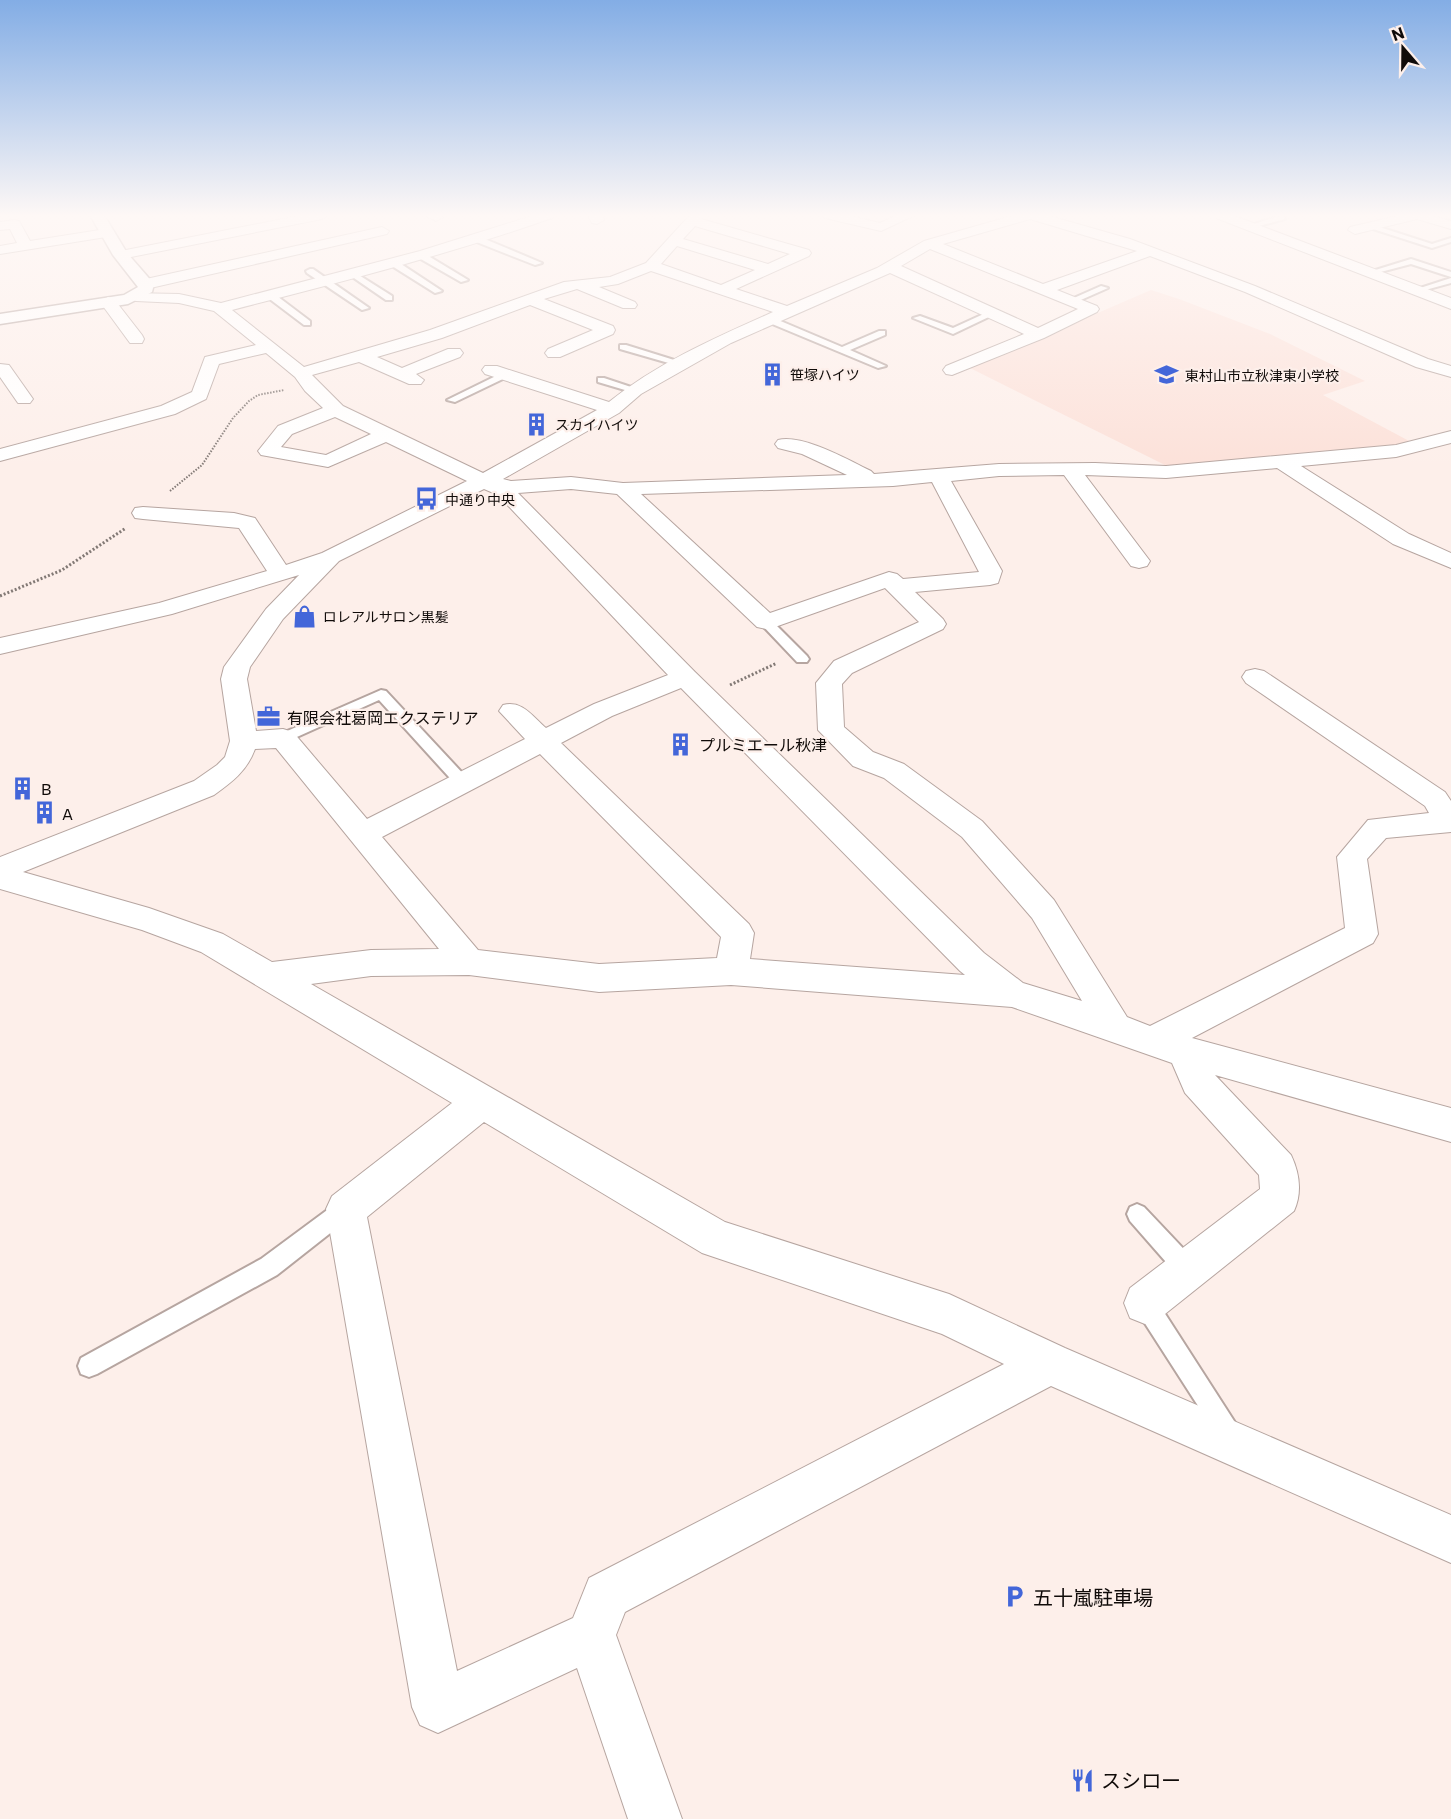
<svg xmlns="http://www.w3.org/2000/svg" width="1451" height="1819" viewBox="0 0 1451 1819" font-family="Commissioner,'Noto Sans JP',sans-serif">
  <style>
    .built { fill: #fce1d9 }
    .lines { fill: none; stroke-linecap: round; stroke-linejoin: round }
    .service-casing { stroke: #b6a5a0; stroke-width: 4 }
    .minor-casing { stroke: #b6a5a0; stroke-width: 2 }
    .tertiary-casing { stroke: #b6a5a0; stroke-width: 3 }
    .path-far1 { stroke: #827975; stroke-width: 2; stroke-dasharray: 1.5 1.5; stroke-linecap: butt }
    .path { stroke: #827975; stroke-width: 3; stroke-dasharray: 2 2; stroke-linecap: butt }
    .service { fill: #fff; fill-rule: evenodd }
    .minor { fill: #fff; fill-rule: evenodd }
    .tertiary { fill: #fff; fill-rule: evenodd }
    .labels { text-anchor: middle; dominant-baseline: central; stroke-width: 4.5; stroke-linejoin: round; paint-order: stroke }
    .far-poi-label { font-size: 14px; fill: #100b09; stroke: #fdefea; text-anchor: start }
    .poi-label { font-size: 16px; fill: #100b09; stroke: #fdefea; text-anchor: start }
    .near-poi-label { font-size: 20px; fill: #100b09; stroke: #fdefea; text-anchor: start }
  </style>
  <rect width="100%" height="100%" fill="#fdefea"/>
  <path class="built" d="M 1151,290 L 1179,299 L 1270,334 L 1365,381 L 1323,395 L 1411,442 L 1398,446 L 1259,462 L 1167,466 L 970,368 Z"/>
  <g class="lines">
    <defs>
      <path id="service" d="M 1282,215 L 1285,219 L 1252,228 L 1248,226 Z
        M 1370,224 L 1432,244 L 1451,238 L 1451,242 L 1432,248 L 1370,228 Z
        M 474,237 L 480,237 L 542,263 L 535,265 L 474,241 Z
        M 419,254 L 425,254 L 468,280 L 461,282 L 419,258 Z
        M 1411,259 L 1451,272 L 1451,277 L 1411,264 L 1373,274 L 1369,272 Z
        M 395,262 L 398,262 L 442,291 L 435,293 L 392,266 L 392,262 Z
        M 310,269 L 313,269 L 369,308 L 362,310 L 307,273 L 306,271 Z
        M 354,272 L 392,296 L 392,300 L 386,300 L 351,276 L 350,274 Z
        M 1451,278 L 1451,283 L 1418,292 L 1414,290 Z
        M 1101,286 L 1108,288 L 1074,303 L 1067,301 Z
        M 267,293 L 273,293 L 310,321 L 310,325 L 304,325 L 267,297 Z
        M 988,312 L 995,314 L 953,334 L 913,318 L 920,316 L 953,328 Z
        M 765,317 L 771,317 L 842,347 L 879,331 L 885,331 L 885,335 L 850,350 L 886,366 L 878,368 L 765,321 Z
        M 620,345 L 626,345 L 687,364 L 679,366 L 620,349 Z
        M 504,372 L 509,375 L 507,377 L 455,402 L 447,400 Z
        M 598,378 L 604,378 L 640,390 L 635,393 L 598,382 Z
        M 766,618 L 770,619 L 807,656 L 809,659 L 807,662 L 797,662 L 762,625 L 760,622 L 762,619 Z
        M 381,690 L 386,691 L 468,779 L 470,783 L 468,787 L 458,787 L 379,700 L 288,741 L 283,743 L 276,738 L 278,735 Z
        M 345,1199 L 352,1202 L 355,1209 L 352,1216 L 277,1275 L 97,1374 L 89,1377 L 81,1374 L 78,1366 L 81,1358 L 261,1259 L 338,1202 Z
        M 1137,1204 L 1144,1207 L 1196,1262 L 1199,1270 L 1196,1278 L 1188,1281 L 1180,1278 L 1130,1221 L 1127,1214 L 1130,1207 Z
        M 1145,1292 L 1153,1295 L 1236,1424 L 1240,1432 L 1236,1440 L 1228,1444 L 1220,1440 L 1137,1311 L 1134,1303 L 1137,1295 Z"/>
      <path id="minor" d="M 303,215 L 329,215 L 322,219 L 121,259 L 114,255 L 121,251 Z
        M 425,215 L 441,215 L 443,217 L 436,221 Z
        M 535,215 L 554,215 L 552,218 C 447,255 340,282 232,310 L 304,367 L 430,330 L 564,282 L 610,277 L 646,263 L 690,215 L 704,215 L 701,219 L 809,250 L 811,253 L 809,256 L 736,289 L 787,306 L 877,268 L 924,241 L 1015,215 L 1046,215 L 1130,239 L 1255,286 L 1428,359 L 1451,366 L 1451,377 L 1416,367 L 1245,292 L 1150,256 L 1057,290 L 1097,306 L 1099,309 L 1097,312 L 1044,338 L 952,375 L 946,374 L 943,370 L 946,366 L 1024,334 L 890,273 L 731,343 L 641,394 L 619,413 L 503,479 L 511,481 L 571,477 L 623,483 L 847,475 L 802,454 L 778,448 L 775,444 L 778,440 C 803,434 848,460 871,471 L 874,474 L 999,464 L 1095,463 L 1166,466 L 1396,445 L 1451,431 L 1451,443 L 1396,457 L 1301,466 L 1409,534 L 1451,553 L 1451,568 L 1393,544 L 1277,468 L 1166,478 L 1085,475 L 1150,561 L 1147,566 L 1139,568 L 1131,566 L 1064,475 L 999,476 L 951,481 L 1002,571 L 998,583 L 990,585 L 915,592 L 943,619 L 946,624 L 943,629 L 852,673 L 842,684 L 844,727 L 873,752 L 904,764 L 982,821 L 1054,900 L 1127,1017 L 1150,1026 L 1345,928 L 1337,857 L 1368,820 L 1429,813 L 1425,806 L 1246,683 L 1242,677 L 1246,671 L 1255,669 L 1264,671 L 1445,792 L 1451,801 L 1451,832 L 1386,838 L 1367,859 L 1378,934 L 1373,943 L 1192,1038 L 1451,1108 L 1451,1142 L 1215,1075 L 1291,1155 C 1300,1174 1302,1193 1294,1211 L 1160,1318 L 1145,1324 L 1130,1318 L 1124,1303 L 1130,1288 L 1260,1189 L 1259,1175 L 1185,1093 L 1172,1063 L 1012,1007 L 731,985 L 599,992 L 469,975 L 371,976 L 311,984 L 725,1222 L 949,1294 L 1065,1348 L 1451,1515 L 1451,1563 L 1051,1386 L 625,1612 L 616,1635 L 682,1819 L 628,1819 L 577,1668 L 438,1733 L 420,1725 L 412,1707 L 326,1209 L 332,1196 L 452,1103 L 201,952 L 142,930 L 0,889 L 0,857 L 194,781 L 217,765 L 225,757 L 230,741 L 221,679 L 224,667 L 266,609 L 299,575 L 172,614 L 0,654 L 0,638 L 159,603 L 267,571 L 239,528 L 143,519 L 135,518 L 132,513 L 135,508 L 143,507 L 234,513 L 255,518 L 286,565 L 322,553 L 467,481 L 386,442 L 328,467 L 261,455 L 258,451 L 278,426 L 323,408 L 305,391 L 295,377 L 266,353 L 219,364 L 206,399 L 175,414 L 0,461 L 0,449 L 161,406 L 192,392 L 205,357 L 256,345 L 214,311 L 179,303 L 136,301 L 130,299 L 128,296 L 130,293 L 179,294 L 221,303 L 420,251 ZM 1030,219 L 1137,251 L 1043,284 L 943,244 ZM 695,226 L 790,254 L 768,264 L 683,239 ZM 677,246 L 755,270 L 721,285 L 661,264 ZM 930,249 L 1078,309 L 1038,328 L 901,266 ZM 651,271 L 773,312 C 717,337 657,363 609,402 L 497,366 L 485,366 L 482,370 L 485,374 L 597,410 L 483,473 L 343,406 L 312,375 L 359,362 L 409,384 L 421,384 L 424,380 L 416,374 L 460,357 L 463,353 L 460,349 L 448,349 L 402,368 L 377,357 L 442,338 L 530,305 L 593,330 L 548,349 L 545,353 L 548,357 L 560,357 L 613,334 L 615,330 L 613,326 L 544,299 L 577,289 L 623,308 L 635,308 L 637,305 L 635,302 L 599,287 L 618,284 ZM 335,417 L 371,434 L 326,455 L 281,447 L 292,434 ZM 932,482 L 979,572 L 903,579 L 897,574 L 889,572 L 770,613 L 641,494 L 893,486 ZM 484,489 L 498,495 L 668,675 L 594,704 L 546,728 C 532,716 522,700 503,705 L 499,711 L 525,739 L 367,819 L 293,732 L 283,729 L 256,731 L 247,679 L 250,667 L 283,619 L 339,561 ZM 571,489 L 617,494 L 757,627 L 766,629 L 775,627 L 885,588 L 919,622 L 834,661 L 816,683 L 818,730 L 853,766 L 884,778 L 962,837 L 1032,918 L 1082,1001 L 1023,983 L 984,953 L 695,672 L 518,493 ZM 681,688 L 960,971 L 965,975 L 750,959 L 754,933 L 749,924 L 561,743 L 612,716 ZM 276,748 L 439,949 L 371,950 L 272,962 L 223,934 L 149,908 L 23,872 L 214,795 C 232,782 247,771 255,749 ZM 540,754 L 721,937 L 717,958 L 599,964 L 478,950 L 382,837 ZM 484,1122 L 702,1253 L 942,1334 L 1004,1364 L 589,1578 L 573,1618 L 457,1671 L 367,1217 Z
        M 588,215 L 602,215 L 604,220 L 597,224 L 592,223 Z
        M 823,215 L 846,215 L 880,223 L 897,215 L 915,215 L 881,231 L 825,218 Z
        M 1214,215 L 1232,215 L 1451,298 L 1451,309 L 1216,218 Z
        M 1402,215 L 1430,215 L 1451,221 L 1451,229 L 1417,219 L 1355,234 L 1348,230 L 1350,227 Z
        M 14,220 L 19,221 L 30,241 L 106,229 L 113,233 L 106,237 L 0,254 L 0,246 L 17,243 L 10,229 L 0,230 L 0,222 Z
        M 382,227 L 389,231 L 387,234 L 146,289 L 138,284 L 146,279 Z
        M 108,297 L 114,299 L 142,335 L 144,339 L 142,343 L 130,343 L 100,302 Z
        M 0,364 L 9,365 L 33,399 L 30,403 L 18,403 L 0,377 Z"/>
      <path id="tertiary" d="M 90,215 L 104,215 L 127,253 L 154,284 L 152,292 L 128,304 L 0,324 L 0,314 L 124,295 L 138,287 L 113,255 Z"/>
    </defs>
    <use href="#service" class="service-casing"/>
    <use href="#minor" class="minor-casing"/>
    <use href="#tertiary" class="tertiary-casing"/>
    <path class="path-far1" d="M 170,491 L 202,465 L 233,418 L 249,401 L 258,395 L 284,390"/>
    <path class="path" d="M 0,596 L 62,570 L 126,528
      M 730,685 L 777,663"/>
    <use href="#service" class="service"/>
    <use href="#minor" class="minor"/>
    <use href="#tertiary" class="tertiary"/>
  </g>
  <linearGradient id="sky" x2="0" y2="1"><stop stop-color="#83ade5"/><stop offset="0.46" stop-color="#fef8f6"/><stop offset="1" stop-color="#fef8f6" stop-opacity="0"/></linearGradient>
  <rect width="1451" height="469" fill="url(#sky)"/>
  <defs>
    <symbol id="building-bare" viewBox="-9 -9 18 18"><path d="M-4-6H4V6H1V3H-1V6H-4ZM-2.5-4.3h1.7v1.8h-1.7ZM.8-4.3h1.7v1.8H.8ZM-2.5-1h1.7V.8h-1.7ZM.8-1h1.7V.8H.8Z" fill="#4366d9" stroke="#fdefea" stroke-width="2.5" paint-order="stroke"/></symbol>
    <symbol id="school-bare" viewBox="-9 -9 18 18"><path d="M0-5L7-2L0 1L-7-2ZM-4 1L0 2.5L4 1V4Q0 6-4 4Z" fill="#4366d9" stroke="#fdefea" stroke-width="2.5" paint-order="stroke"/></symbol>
    <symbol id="bus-bare" viewBox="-9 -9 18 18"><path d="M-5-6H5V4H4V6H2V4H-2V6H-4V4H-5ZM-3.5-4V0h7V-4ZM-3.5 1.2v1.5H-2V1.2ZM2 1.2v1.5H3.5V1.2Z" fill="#4366d9" stroke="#fdefea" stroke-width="2.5" paint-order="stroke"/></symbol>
    <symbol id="shop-bare" viewBox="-9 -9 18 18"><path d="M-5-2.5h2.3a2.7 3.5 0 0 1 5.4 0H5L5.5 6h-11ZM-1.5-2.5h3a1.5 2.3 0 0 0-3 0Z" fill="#4366d9" stroke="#fdefea" stroke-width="2.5" paint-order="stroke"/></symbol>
    <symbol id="office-bare" viewBox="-9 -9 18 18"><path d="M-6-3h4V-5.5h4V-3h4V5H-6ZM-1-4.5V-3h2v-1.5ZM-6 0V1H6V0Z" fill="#4366d9" stroke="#fdefea" stroke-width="2.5" paint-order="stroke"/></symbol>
    <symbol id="parking-bare" viewBox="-9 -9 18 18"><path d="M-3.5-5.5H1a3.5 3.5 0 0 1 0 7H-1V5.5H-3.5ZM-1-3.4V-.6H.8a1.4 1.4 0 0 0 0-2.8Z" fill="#4366d9" stroke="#fdefea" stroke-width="2.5" paint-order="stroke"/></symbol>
    <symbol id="restaurant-bare" viewBox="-9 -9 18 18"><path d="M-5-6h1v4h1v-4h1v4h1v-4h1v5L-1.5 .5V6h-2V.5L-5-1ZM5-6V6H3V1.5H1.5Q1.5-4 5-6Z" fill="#4366d9" stroke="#fdefea" stroke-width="2.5" paint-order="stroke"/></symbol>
  </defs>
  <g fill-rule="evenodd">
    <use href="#building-bare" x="756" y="358" width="33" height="33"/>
    <use href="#school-bare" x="1150" y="358" width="33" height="33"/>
    <use href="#building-bare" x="520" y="408" width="33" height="33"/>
    <use href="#bus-bare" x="410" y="482" width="33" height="33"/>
    <use href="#shop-bare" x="288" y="600" width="33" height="33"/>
    <use href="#office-bare" x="252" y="700" width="33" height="33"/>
    <use href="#building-bare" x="664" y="728" width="33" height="33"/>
    <use href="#building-bare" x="6" y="772" width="33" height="33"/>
    <use href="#building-bare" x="28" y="796" width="33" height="33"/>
    <use href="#parking-bare" x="998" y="1580" width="33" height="33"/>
    <use href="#restaurant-bare" x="1066" y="1764" width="33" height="33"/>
  </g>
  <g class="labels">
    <g class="far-poi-label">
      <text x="790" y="374">笹塚ハイツ</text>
      <text x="1185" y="375">東村山市立秋津東小学校</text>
      <text x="555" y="424">スカイハイツ</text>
      <text x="445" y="499">中通り中央</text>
      <text x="323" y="616">ロレアルサロン黒髪</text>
    </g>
    <g class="poi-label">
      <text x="287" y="717">有限会社葛岡エクステリア</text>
      <text x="699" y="744">プルミエール秋津</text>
      <text x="41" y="788">B</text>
      <text x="62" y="813">A</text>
    </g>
    <g class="near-poi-label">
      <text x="1033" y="1597">五十嵐駐車場</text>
      <text x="1101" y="1780">スシロー</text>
    </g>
  </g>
  <g transform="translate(1403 48) rotate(340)" stroke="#fdefea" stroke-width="4.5" paint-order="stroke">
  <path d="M0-4.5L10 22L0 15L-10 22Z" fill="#100b09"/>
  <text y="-9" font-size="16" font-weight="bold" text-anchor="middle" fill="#100b09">N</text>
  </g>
</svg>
